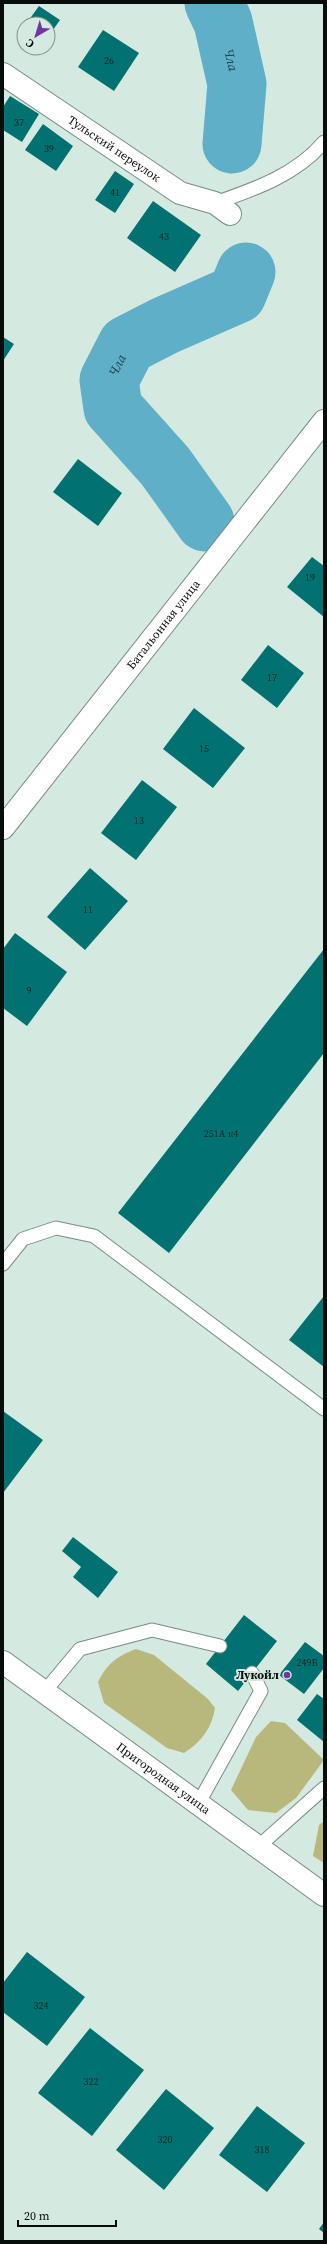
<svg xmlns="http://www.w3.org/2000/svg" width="327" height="2244" viewBox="0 0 327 2244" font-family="'Source Serif 4',serif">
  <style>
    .green { fill: #b8b87c }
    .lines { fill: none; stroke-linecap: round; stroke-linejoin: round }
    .river { stroke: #60afc8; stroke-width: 59 }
    .building { fill: #017271 }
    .lane-casing { stroke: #798d83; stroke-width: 15 }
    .street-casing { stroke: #798d83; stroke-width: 24 }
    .secondary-casing { stroke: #798d83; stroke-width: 24 }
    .lane { stroke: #fff; stroke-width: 13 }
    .street { stroke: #fff; stroke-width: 22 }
    .secondary { stroke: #fff; stroke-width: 22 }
    .poi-dot { fill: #7434a9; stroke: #d4e9df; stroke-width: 1.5 }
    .labels { text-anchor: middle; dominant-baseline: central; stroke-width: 4; stroke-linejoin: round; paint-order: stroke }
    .number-label { font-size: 10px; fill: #062624 }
    .street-label { font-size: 12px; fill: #070d0a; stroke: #d4e9df }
    .poi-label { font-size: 12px; font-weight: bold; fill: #070d0a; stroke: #d4e9df; text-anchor: end }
    .water-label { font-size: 13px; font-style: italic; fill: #214551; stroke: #d4e9df }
  </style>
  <rect width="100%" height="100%" fill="#d4e9df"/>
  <path class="green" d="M 136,1649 L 154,1655 L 208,1699 L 215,1708 C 212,1728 201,1742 184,1753 L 167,1748 L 104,1703 L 98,1682 C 107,1664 117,1656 136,1649 Z
    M 271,1721 L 285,1723 L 324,1760 L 296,1798 L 276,1813 L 248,1810 L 231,1790 L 256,1737 Z
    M 324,1821 L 324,1863 L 313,1856 L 319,1825 Z"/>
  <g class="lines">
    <g class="river">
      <path id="s1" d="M 214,3 L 223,22 L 237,84 L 232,144"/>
      <path id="s2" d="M 205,522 L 165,466 L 113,408 L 109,380 L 127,345 L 164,326 L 237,294 L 246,272"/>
    </g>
  </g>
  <path class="building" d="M 39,6 L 60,20 L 48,37 L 48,24 L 26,24 Z
    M 103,30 L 139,53 L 114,91 L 78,67 Z
    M 10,96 L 39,114 L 22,142 L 3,130 L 3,107 Z
    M 43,124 L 73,146 L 56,171 L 25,150 Z
    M 115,171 L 134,184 L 115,213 L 95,200 Z
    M 153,201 L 201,235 L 175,272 L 127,238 Z
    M 3,337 L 14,344 L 3,361 Z
    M 78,459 L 122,493 L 98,526 L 53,492 Z
    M 312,557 L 324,566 L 324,617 L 287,587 Z
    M 268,645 L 304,673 L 277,708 L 241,680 Z
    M 194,708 L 245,748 L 213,788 L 163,749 Z
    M 142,780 L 177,807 L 136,860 L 101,833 Z
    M 90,868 L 128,901 L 85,950 L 47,917 Z
    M 15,933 L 67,972 L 27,1026 L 3,1008 L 3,949 Z
    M 324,949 L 324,1053 L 169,1253 L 118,1213 Z
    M 324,1296 L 324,1367 L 289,1340 Z
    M 3,1411 L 43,1440 L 3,1493 Z
    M 73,1537 L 118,1572 L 98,1598 L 73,1577 L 81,1567 L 62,1551 Z
    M 244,1615 L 277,1641 L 238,1691 L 206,1664 Z
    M 305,1642 L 324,1656 L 324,1668 L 304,1694 L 279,1675 Z
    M 317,1694 L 324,1699 L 324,1742 L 297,1720 Z
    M 27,1952 L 85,1997 L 47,2046 L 3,2012 L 3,1983 Z
    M 90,2028 L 144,2070 L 92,2136 L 38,2093 Z
    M 166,2089 L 214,2128 L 164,2190 L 116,2150 Z
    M 257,2106 L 305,2143 L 267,2192 L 219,2155 Z
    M 324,2222 L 324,2233 L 319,2229 Z"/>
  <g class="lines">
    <defs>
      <path id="lane" d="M 215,203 C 255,189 296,175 324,142
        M 3,1264 L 23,1239 L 56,1228 L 94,1236 L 324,1409
        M 45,1691 L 80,1649 L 152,1630 L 220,1646
        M 198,1804 L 261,1691 L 252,1673
        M 258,1847 L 324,1788"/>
      <g id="street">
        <path id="s3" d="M 3,74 L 180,193 L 215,203 L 230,214"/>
        <path id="s4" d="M 3,828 L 324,421"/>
      </g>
      <g id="secondary">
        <path id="s5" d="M 3,1662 L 324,1895"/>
      </g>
    </defs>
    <use href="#lane" class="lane-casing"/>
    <use href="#street" class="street-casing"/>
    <use href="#secondary" class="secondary-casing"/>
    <use href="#lane" class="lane"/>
    <use href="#street" class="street"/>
    <use href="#secondary" class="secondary"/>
  </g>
  <circle class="poi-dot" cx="287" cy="1675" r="4"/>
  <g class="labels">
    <g class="number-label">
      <text x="109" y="60">26</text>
      <text x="19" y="122">37</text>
      <text x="49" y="148">39</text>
      <text x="115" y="192">41</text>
      <text x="164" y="236">43</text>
      <text x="310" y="577">19</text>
      <text x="272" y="677">17</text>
      <text x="204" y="748">15</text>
      <text x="139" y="820">13</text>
      <text x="88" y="909">11</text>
      <text x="29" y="990">9</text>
      <text x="221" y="1133">251А к4</text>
      <text x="307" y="1662">249Б</text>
      <text x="41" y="2005">324</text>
      <text x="91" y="2081">322</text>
      <text x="165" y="2139">320</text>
      <text x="262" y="2149">318</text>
    </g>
    <g class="street-label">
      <text stroke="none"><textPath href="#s3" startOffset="134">Тульский переулок</textPath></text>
      <text stroke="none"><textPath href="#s4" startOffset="259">Батальонная улица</textPath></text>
      <text stroke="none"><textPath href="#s5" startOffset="198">Пригородная улица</textPath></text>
    </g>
    <g class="poi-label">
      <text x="279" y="1675">Лукойл</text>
    </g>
    <g class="water-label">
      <text stroke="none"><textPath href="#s1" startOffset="60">Чла</textPath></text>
      <text stroke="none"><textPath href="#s2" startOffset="192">Чла</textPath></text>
    </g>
  </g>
  <rect width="327" height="2244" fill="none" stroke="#070d0a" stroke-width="8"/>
  <g transform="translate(36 36) rotate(218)"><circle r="19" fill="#d4e9df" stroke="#82918a"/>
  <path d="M0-3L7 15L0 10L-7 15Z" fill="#7434a9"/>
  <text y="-6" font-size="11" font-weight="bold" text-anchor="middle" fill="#070d0a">С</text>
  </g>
  <path d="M18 2220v6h98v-6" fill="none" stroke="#070d0a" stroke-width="2"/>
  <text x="24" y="2220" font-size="12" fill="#070d0a" stroke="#d4e9df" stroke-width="3" paint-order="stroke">20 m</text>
</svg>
